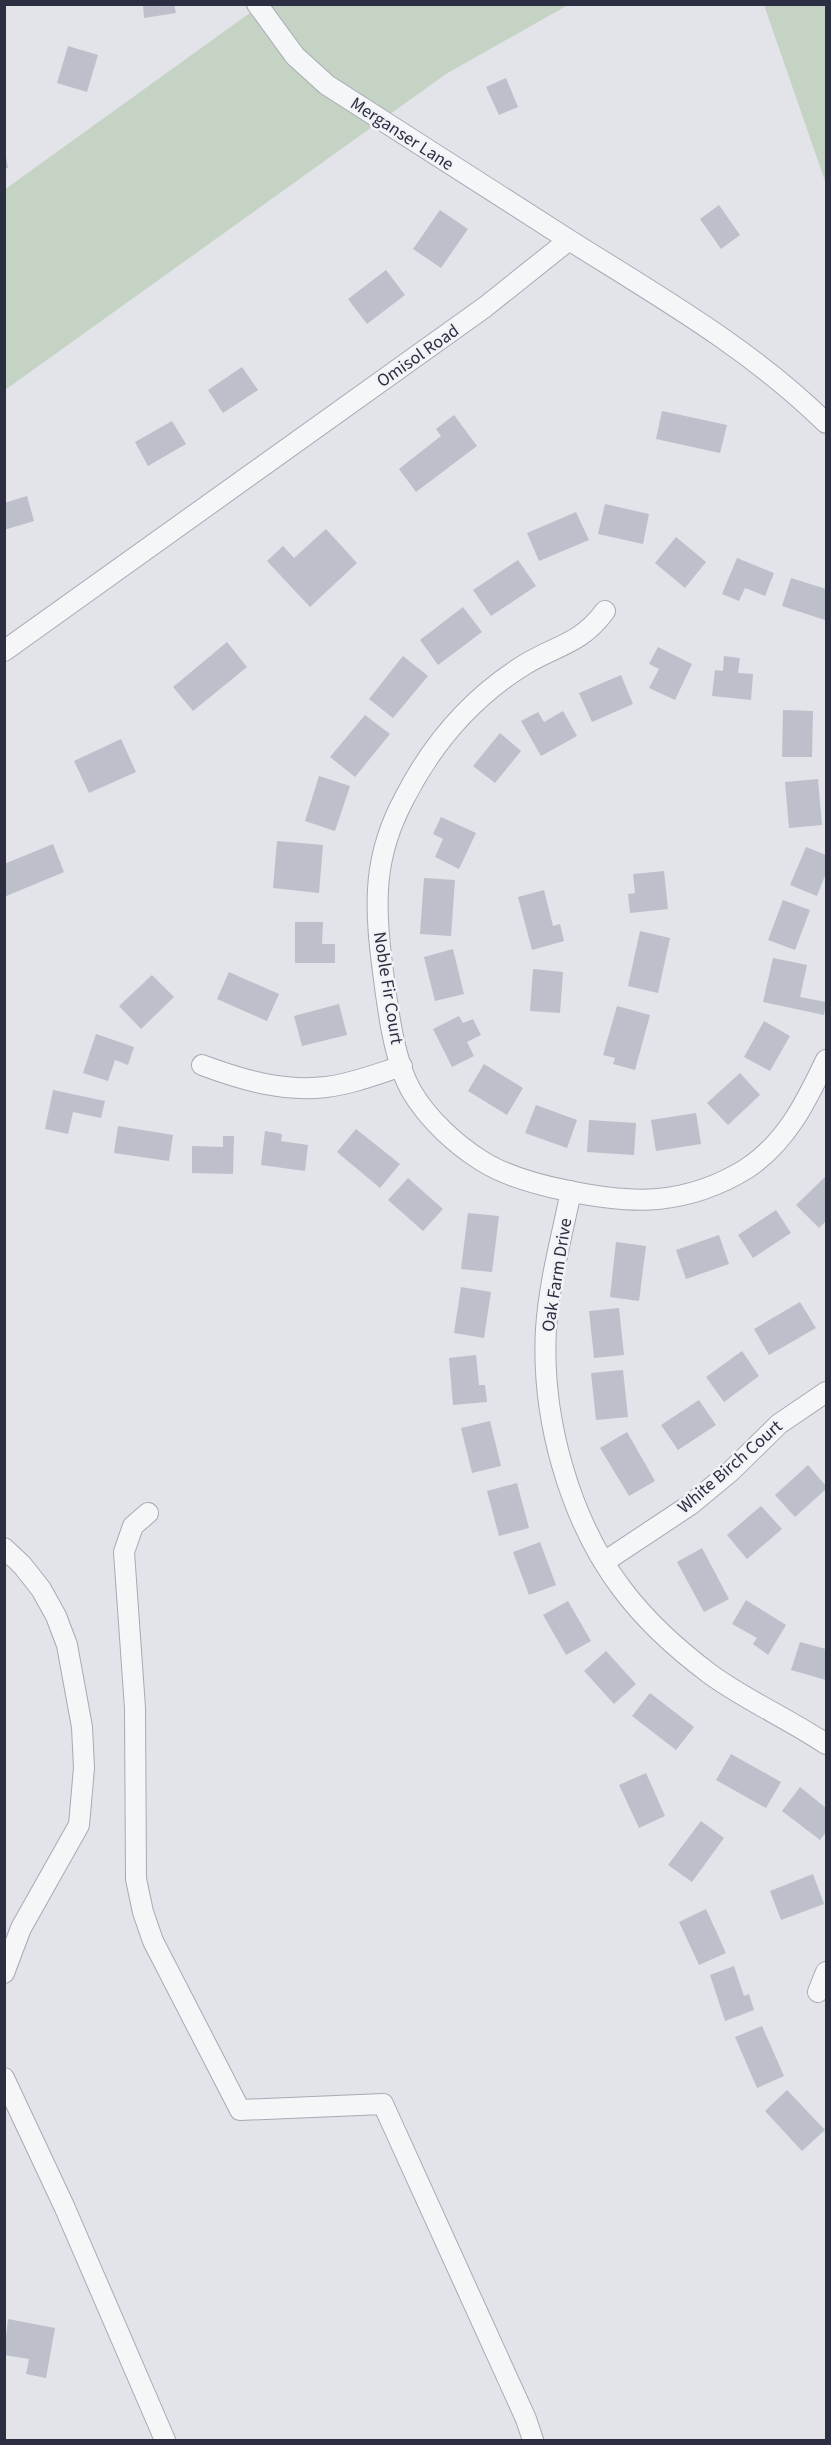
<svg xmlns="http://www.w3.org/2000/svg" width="831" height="2445" viewBox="0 0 831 2445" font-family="'Source Sans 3',sans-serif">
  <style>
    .green { fill: #c5d3c4 }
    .building { fill: #bdbfca }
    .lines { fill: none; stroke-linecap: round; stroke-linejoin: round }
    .minor-casing { stroke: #a7aab4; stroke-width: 22 }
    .minor { stroke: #f5f6f8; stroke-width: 20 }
    .labels { text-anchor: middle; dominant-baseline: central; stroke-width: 5; stroke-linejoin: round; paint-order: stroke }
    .street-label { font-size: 18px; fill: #2b2f41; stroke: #f2f3f7 }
  </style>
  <rect width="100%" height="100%" fill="#e2e4ea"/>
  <path class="green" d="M 261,5 L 568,5 L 446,74 L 5,390 L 4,190 Z
    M 764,5 L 826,5 L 826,184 Z"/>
  <path class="building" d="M 143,4 L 174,4 L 176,13 L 144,18 Z
    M 68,46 L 98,55 L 87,92 L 57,83 Z
    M 506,78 L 518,107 L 499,115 L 486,87 Z
    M 4,146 L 8,168 L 4,168 Z
    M 719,205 L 740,235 L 721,249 L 700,219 Z
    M 440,210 L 468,229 L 441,268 L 413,249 Z
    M 386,270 L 405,295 L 367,324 L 348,299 Z
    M 242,367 L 258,390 L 223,413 L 208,390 Z
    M 662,411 L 727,425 L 720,453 L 656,439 Z
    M 454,415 L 477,446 L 416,492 L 399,469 L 441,436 L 436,429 Z
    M 172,421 L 186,444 L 148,466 L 135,442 Z
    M 27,496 L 34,521 L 4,530 L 4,503 Z
    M 605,504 L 649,514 L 643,544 L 598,534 Z
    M 576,512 L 589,540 L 539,561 L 527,533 Z
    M 326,529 L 357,563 L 310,607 L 267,561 L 283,546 L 294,558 Z
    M 676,537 L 706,562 L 685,588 L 655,563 Z
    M 737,558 L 774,573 L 765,596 L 745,588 L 739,601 L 722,594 Z
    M 518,560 L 536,586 L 491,616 L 473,590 Z
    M 791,578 L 826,589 L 825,620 L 782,606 Z
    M 463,607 L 482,632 L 438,665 L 420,640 Z
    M 227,642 L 247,667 L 193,711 L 173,687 Z
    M 658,647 L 692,664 L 675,700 L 649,688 L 659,669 L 649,664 Z
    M 403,656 L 428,676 L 393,718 L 369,699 Z
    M 724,656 L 740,658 L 738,673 L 753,674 L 751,700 L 712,696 L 715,670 L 723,671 Z
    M 621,675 L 633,704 L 592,722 L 579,693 Z
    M 783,710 L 813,711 L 812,757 L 782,757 Z
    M 563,711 L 577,736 L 541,756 L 521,721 L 538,712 L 544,722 Z
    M 365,715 L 390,734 L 355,777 L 330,757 Z
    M 500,733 L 521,751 L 495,783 L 473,766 Z
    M 121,739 L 136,772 L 89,793 L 74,761 Z
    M 319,776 L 350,786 L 335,831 L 305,821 Z
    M 818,779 L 822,825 L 789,828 L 785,782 Z
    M 441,817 L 476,833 L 459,869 L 435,857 L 443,839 L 433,834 Z
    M 277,841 L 323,845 L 319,893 L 273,888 Z
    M 53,844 L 64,872 L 4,897 L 4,864 Z
    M 806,847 L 826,855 L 826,873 L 817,896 L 790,885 Z
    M 664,871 L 668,909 L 630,913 L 628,894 L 635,893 L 633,874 Z
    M 424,878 L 455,880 L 451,936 L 420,934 Z
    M 544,890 L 553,926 L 560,924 L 564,941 L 532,950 L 518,897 Z
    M 783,900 L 810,910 L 795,950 L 768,940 Z
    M 295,922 L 323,922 L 322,944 L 335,944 L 335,963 L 295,963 Z
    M 640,931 L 670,938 L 658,993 L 628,986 Z
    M 453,949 L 464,994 L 435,1001 L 424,957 Z
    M 773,958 L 807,965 L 800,997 L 826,1002 L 824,1015 L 763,1002 Z
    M 533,969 L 563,972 L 560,1013 L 530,1011 Z
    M 229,972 L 279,994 L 267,1021 L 217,999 Z
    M 152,975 L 174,997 L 141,1029 L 119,1006 Z
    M 339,1004 L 347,1035 L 302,1046 L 294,1016 Z
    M 617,1006 L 650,1015 L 635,1070 L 613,1064 L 615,1058 L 603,1055 Z
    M 459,1016 L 463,1023 L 473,1019 L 481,1035 L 467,1042 L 474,1056 L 452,1067 L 433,1029 Z
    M 764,1021 L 790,1036 L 770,1071 L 744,1057 Z
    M 96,1034 L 134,1047 L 128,1065 L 115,1060 L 108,1081 L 83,1073 Z
    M 484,1064 L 523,1088 L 507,1115 L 468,1091 Z
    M 740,1073 L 760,1095 L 728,1125 L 707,1103 Z
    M 53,1090 L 105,1101 L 101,1118 L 73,1112 L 68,1134 L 45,1129 Z
    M 536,1105 L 577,1120 L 567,1148 L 525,1133 Z
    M 696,1113 L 701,1144 L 656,1151 L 651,1120 Z
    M 589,1120 L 636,1123 L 634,1155 L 587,1152 Z
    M 118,1126 L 173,1135 L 169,1161 L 114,1153 Z
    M 356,1129 L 400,1164 L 380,1188 L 337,1152 Z
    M 265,1131 L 282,1134 L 281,1141 L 308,1145 L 305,1171 L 261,1165 Z
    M 223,1136 L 234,1136 L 233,1174 L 192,1173 L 192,1146 L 223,1147 Z
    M 826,1176 L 826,1221 L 819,1228 L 796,1205 Z
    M 408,1178 L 443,1209 L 423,1231 L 388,1200 Z
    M 776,1210 L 791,1233 L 753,1258 L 738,1235 Z
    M 468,1213 L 499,1216 L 492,1272 L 461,1269 Z
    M 719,1235 L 729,1264 L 686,1279 L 676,1250 Z
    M 616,1242 L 646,1246 L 639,1301 L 610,1297 Z
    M 461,1287 L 491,1292 L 484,1338 L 454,1333 Z
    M 800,1302 L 816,1328 L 769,1355 L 754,1329 Z
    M 619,1308 L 624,1355 L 594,1358 L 589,1311 Z
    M 742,1351 L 759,1376 L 724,1402 L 706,1377 Z
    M 476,1355 L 479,1385 L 485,1385 L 487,1402 L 453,1405 L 449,1358 Z
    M 623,1370 L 628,1417 L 596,1420 L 591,1373 Z
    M 699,1400 L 716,1425 L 678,1450 L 661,1425 Z
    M 490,1421 L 501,1466 L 472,1473 L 461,1428 Z
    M 627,1432 L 655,1481 L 629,1496 L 600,1448 Z
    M 808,1465 L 826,1486 L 826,1489 L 795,1517 L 775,1495 Z
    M 517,1483 L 529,1528 L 499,1536 L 487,1491 Z
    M 761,1506 L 782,1529 L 747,1559 L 727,1535 Z
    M 540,1542 L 556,1585 L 529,1595 L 513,1552 Z
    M 702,1548 L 729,1599 L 704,1612 L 677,1562 Z
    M 746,1600 L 786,1625 L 768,1655 L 753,1644 L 757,1638 L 732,1624 Z
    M 568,1601 L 591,1641 L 566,1655 L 543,1615 Z
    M 800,1642 L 826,1649 L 826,1680 L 791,1670 Z
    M 606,1651 L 636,1684 L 614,1704 L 584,1671 Z
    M 650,1693 L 694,1727 L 676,1750 L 632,1716 Z
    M 731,1754 L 781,1782 L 766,1808 L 716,1780 Z
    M 646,1773 L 665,1816 L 639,1828 L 619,1785 Z
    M 800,1787 L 826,1808 L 826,1832 L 820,1840 L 782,1811 Z
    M 701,1821 L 724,1838 L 692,1882 L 668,1865 Z
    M 813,1874 L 824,1904 L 781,1920 L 770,1891 Z
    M 706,1909 L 726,1953 L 699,1965 L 679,1922 Z
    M 734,1966 L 744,1996 L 749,1994 L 754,2010 L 725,2021 L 710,1975 Z
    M 762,2026 L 784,2076 L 757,2088 L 735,2037 Z
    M 787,2090 L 825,2130 L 802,2151 L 765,2111 Z
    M 8,2319 L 55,2328 L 46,2378 L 26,2374 L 29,2359 L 4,2355 Z"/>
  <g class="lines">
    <defs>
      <path id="minor" d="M 257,4 L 295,56 L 327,85 L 569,240
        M 605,611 C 580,645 556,645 524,665 C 471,698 432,744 404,799 C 374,855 374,902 382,964 C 387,1002 393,1060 412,1092 C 428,1119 456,1145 482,1161 C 521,1186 613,1203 658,1199 C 689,1196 720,1185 746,1169 C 786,1143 806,1102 826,1060
        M 4,651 L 485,307 L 569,240 C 658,296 751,349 826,423
        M 202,1065 C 242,1080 283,1092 326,1087 C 352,1084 377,1074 402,1066
        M 571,1191 C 562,1236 549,1282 546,1329 C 541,1417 569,1519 622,1589 C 646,1621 678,1650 710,1674 C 747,1701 789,1719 826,1744
        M 148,1513 L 133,1526 L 124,1552 L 135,1708 L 136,1879 L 143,1912 L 153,1941 L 240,2110 L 383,2104 L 526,2419 L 533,2440
        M 4,1548 L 22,1565 L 41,1589 L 56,1616 L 67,1645 L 82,1727 L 84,1768 L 79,1825 L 21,1928 L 4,1973
        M 604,1562 L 690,1505 L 730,1472 L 779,1424 L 826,1392
        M 818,1992 L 826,1972
        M 4,2078 L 64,2206 L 165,2440"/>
    </defs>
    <use href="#minor" class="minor-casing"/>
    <use href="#minor" class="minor"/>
  </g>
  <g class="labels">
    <g class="street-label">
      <text transform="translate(402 134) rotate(33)">Merganser Lane</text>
      <text transform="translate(418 356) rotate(-35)">Omisol Road</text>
      <text transform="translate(388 988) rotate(81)">Noble Fir Court</text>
      <text transform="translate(557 1275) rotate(-81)">Oak Farm Drive</text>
      <text transform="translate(730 1467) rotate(-41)">White Birch Court</text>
    </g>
  </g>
  <rect width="831" height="2445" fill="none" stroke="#2b2f41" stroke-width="12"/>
</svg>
